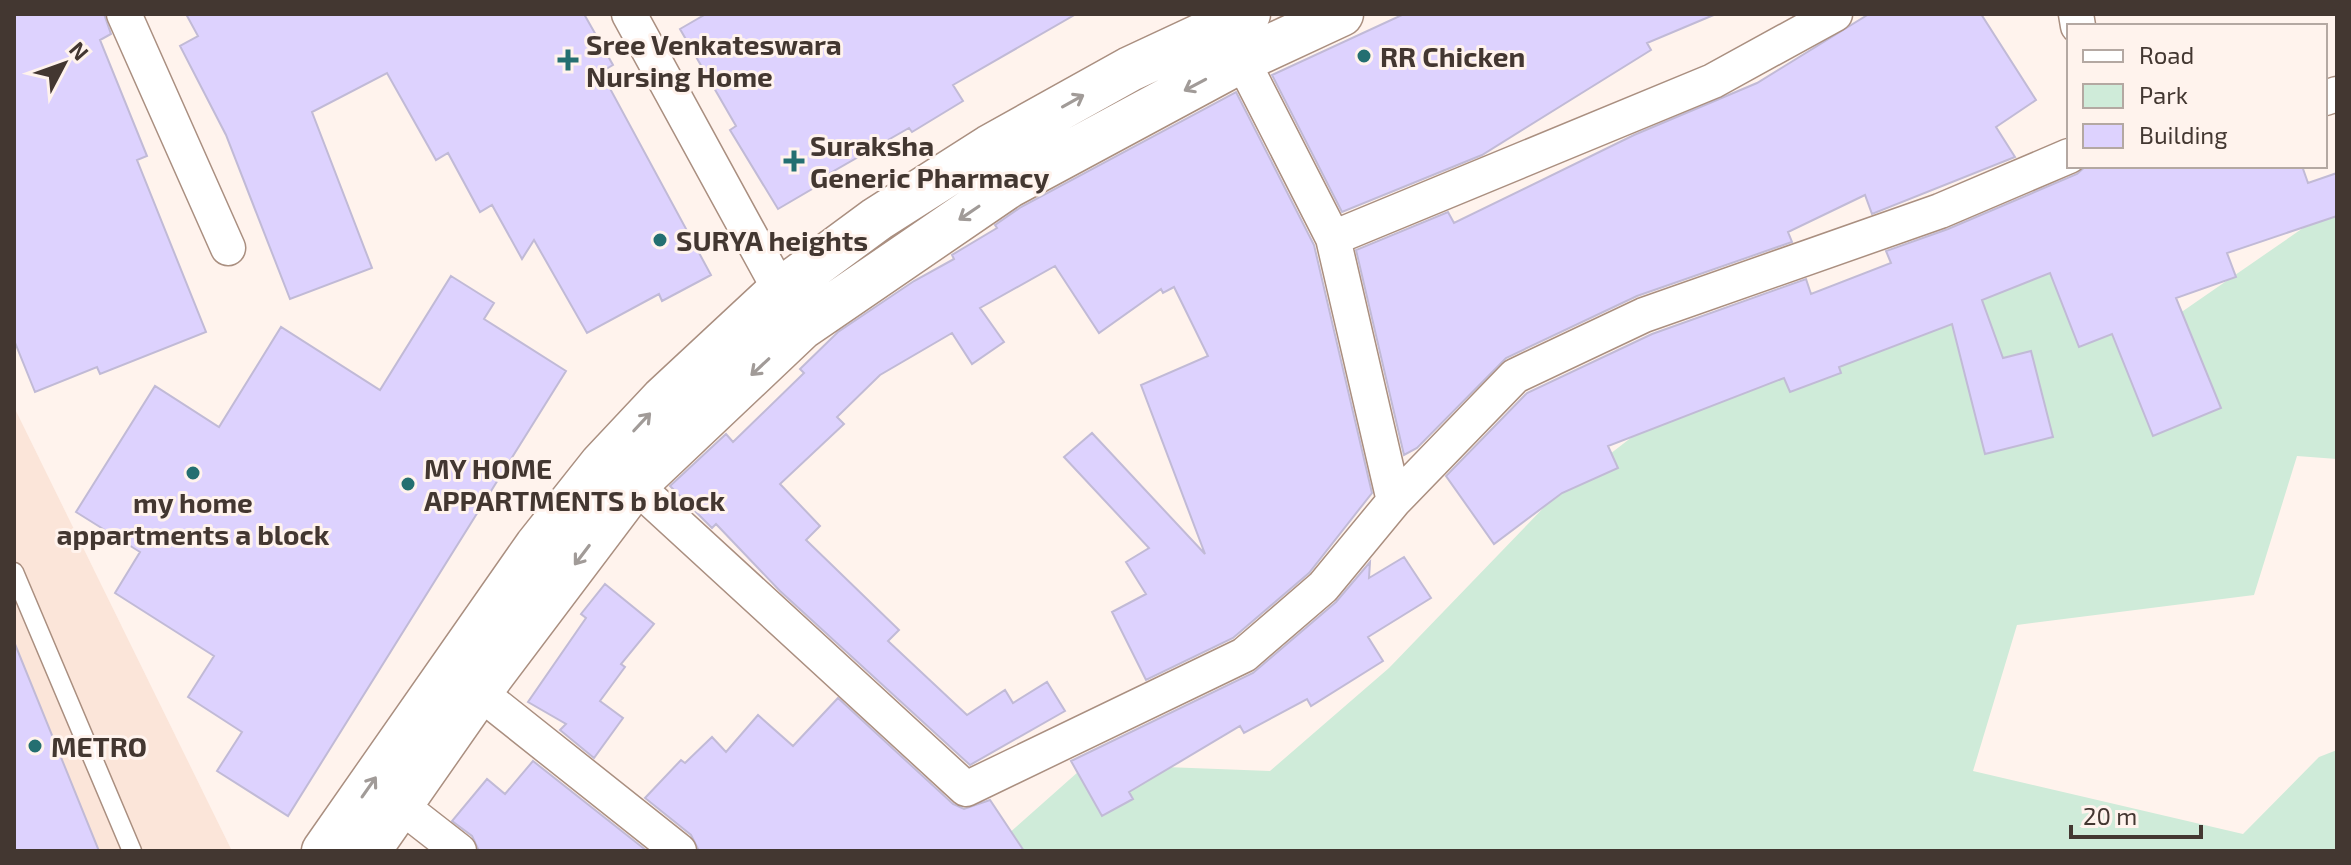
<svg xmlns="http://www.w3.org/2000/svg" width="2351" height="865" viewBox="0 0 2351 865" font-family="'Exo 2',sans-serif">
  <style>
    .built { fill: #fbe5d9 }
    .green { fill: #cfebd9 }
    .building { fill: #ddd2fe; stroke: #c1bad6; stroke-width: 2 }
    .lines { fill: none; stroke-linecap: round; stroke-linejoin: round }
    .lane-casing { stroke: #aa8f80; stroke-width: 21 }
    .street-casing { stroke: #aa8f80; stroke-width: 37 }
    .secondary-casing { stroke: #aa8f80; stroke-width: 47 }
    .lane { stroke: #fff; stroke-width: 18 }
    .street { stroke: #fff; stroke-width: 34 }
    .secondary { stroke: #fff; stroke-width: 44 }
    .oneway { stroke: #a19b98 }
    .poi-dot { fill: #246f71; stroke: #fff3ed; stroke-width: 3 }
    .labels { text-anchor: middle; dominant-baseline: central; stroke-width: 6; stroke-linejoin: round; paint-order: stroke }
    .poi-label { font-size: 28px; font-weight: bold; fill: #433731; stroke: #fff3ed; text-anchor: start }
  </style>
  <rect width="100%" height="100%" fill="#fff3ed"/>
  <path class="built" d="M 14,407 L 232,851 L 14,851 Z"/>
  <path class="green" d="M 2337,216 L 2337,459 L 2297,456 L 2254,595 L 2017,625 L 1973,771 L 2243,834 L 2319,757 L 2337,750 L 2337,851 L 989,851 L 1087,764 L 1270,771 L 1389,668 L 1553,498 L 1755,342 L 2020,257 L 2157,329 L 2319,217 Z"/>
  <path class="building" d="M 14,14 L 104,14 L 111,34 L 100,40 L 147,156 L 137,160 L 206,332 L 100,374 L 97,367 L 35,392 L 14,340 Z
    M 186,14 L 584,14 L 613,65 L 601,72 L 711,275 L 662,301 L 659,294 L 587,333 L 534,240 L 522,259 L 492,205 L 480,212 L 448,153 L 436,160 L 387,73 L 312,112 L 372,268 L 290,299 L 226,135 L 180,46 L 198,36 Z
    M 706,14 L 1076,14 L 953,85 L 963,101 L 912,132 L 909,128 L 827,175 L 829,179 L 778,209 L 730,130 L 736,126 L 680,29 Z
    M 1404,14 L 1716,14 L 1647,43 L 1651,50 L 1482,155 L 1342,212 L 1272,75 Z
    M 1869,14 L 1981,14 L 2036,100 L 1996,127 L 2015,157 L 1872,214 L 1865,195 L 1788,232 L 1792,242 L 1637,296 L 1506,358 L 1417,448 L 1404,455 L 1356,250 L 1448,212 L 1454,223 L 1634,135 L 1757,83 Z
    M 1236,92 L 1314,245 L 1372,493 L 1309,573 L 1233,638 L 1146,680 L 1112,612 L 1146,594 L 1126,562 L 1149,548 L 1064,457 L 1092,433 L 1205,554 L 1141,385 L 1208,356 L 1174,287 L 1163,293 L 1161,289 L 1099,333 L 1055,266 L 980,308 L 1004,342 L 972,364 L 952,333 L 880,375 L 837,417 L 844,424 L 780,484 L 820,526 L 806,540 L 899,630 L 888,641 L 967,715 L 1005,690 L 1013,703 L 1047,682 L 1065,711 L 970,765 L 780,591 L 716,524 L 712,528 L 670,486 L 726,434 L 733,442 L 804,373 L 800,369 L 838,332 L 914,281 L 954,259 L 952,255 L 997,228 L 995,225 L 1021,207 Z
    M 2086,166 L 2302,166 L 2308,183 L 2337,173 L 2337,216 L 2227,253 L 2236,277 L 2176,298 L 2221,408 L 2153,436 L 2112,334 L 2079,347 L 2050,273 L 1982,300 L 2003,358 L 2031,351 L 2053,437 L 1985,454 L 1952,324 L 1839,367 L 1841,373 L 1790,392 L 1784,378 L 1608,446 L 1618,468 L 1562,493 L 1494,544 L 1446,476 L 1527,393 L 1652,334 L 1806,279 L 1811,294 L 1891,263 L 1886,251 L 1948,229 L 2077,174 Z
    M 451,276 L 494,303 L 484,319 L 566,371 L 288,816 L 217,771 L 242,732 L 188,697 L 214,656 L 115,593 L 140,552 L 76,512 L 155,386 L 219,427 L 281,327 L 380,390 Z
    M 1404,557 L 1431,598 L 1368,637 L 1383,661 L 1311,706 L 1307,699 L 1244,733 L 1240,726 L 1129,792 L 1133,799 L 1102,816 L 1071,761 L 1253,673 L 1336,602 L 1370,562 L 1369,578 Z
    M 605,584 L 654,624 L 621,664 L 625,667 L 600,701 L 623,718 L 594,758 L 560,730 L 566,724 L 528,702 L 586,618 L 581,614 Z
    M 14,644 L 15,644 L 99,851 L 14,851 Z
    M 838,698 L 953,804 L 964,809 L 990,800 L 1024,851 L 699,851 L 691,835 L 645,798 L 681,760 L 685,763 L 712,737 L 726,752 L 758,715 L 793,746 Z
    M 533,761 L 647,851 L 479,851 L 472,836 L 452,821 L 487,779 L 505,794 Z"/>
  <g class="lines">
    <defs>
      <path id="lane" d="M 14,572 L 132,851"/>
      <path id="street" d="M 124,14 L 228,248
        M 629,14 L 792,312
        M 2076,14 L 2078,26
        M 1242,60 L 1333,238 L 1394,501
        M 2325,98 L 2337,94
        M 1333,238 L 1713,81 L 1835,14
        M 635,485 L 966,789 L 1244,655 L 1323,587 L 1394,501 L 1515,376 L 1644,315 L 1940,211 L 2069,156
        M 479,692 L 679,851
        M 400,805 L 459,851"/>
      <path id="secondary" d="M 324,851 L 537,546 L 602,464 L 663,399 L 778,292 L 877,219 L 990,147 L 1130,69 L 1248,14
        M 368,851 L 479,692 L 635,485 L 802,327 L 1008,186 L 1242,60 L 1341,14"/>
    </defs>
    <use href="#lane" class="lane-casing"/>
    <use href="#street" class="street-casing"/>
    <use href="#secondary" class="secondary-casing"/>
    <use href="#lane" class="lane"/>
    <use href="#street" class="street"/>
    <use href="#secondary" class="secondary"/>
  </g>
  <defs><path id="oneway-shaft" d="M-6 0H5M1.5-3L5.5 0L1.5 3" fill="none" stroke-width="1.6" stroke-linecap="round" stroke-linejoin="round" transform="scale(2)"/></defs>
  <g class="oneway">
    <use href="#oneway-shaft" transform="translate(1195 85) rotate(152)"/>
    <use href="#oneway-shaft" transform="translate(1073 101) rotate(-29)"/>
    <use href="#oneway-shaft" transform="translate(969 213) rotate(146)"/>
    <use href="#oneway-shaft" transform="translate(760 367) rotate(137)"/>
    <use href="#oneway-shaft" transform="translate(642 422) rotate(-47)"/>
    <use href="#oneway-shaft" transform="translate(582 555) rotate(127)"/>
    <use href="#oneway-shaft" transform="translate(369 787) rotate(-55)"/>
  </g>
  <g class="poi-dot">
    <circle cx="1364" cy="56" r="8"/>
    <path d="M564 48h8v8h8v8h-8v8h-8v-8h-8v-8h8z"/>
    <path d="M790 149h8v8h8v8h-8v8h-8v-8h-8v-8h8z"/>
    <circle cx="660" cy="240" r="8"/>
    <circle cx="193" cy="473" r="8"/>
    <circle cx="408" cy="484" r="8"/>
    <circle cx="35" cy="746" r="8"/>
  </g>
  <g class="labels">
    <g class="poi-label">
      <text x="586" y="44">Sree Venkateswara<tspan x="586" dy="32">Nursing Home</tspan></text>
      <text x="1380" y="56">RR Chicken</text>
      <text x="810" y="145">Suraksha<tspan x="810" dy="32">Generic Pharmacy</tspan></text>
      <text x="676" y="240">SURYA heights</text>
      <text x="424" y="468">MY HOME<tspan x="424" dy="32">APPARTMENTS b block</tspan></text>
      <text x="193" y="502" text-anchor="middle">my home<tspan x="193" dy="32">appartments a block</tspan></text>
      <text x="51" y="746">METRO</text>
    </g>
  </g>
  <rect width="2351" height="865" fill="none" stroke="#433731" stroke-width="32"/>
  <rect x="2067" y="24" width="260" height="144" fill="#fff3ed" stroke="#b4a8a2" stroke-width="2"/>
  <rect x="2083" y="50" width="40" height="12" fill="#ffffff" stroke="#b4a8a2" stroke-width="2"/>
  <text x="2139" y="64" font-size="24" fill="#433731">Road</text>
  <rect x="2083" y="84" width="40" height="24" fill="#cfebd9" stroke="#b4a8a2" stroke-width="2"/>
  <text x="2139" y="104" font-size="24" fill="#433731">Park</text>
  <rect x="2083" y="124" width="40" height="24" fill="#ddd2fe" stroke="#b4a8a2" stroke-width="2"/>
  <text x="2139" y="144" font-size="24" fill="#433731">Building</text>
  <g transform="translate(64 64) rotate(49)" stroke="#fff3ed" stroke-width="6" paint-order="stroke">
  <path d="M0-6L14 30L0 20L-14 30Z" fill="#433731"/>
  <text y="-12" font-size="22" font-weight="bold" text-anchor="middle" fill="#433731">N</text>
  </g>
  <path d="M2071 825v12h130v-12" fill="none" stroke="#433731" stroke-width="4"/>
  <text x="2083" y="825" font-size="24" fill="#433731" stroke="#fff3ed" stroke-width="6" paint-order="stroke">20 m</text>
</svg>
